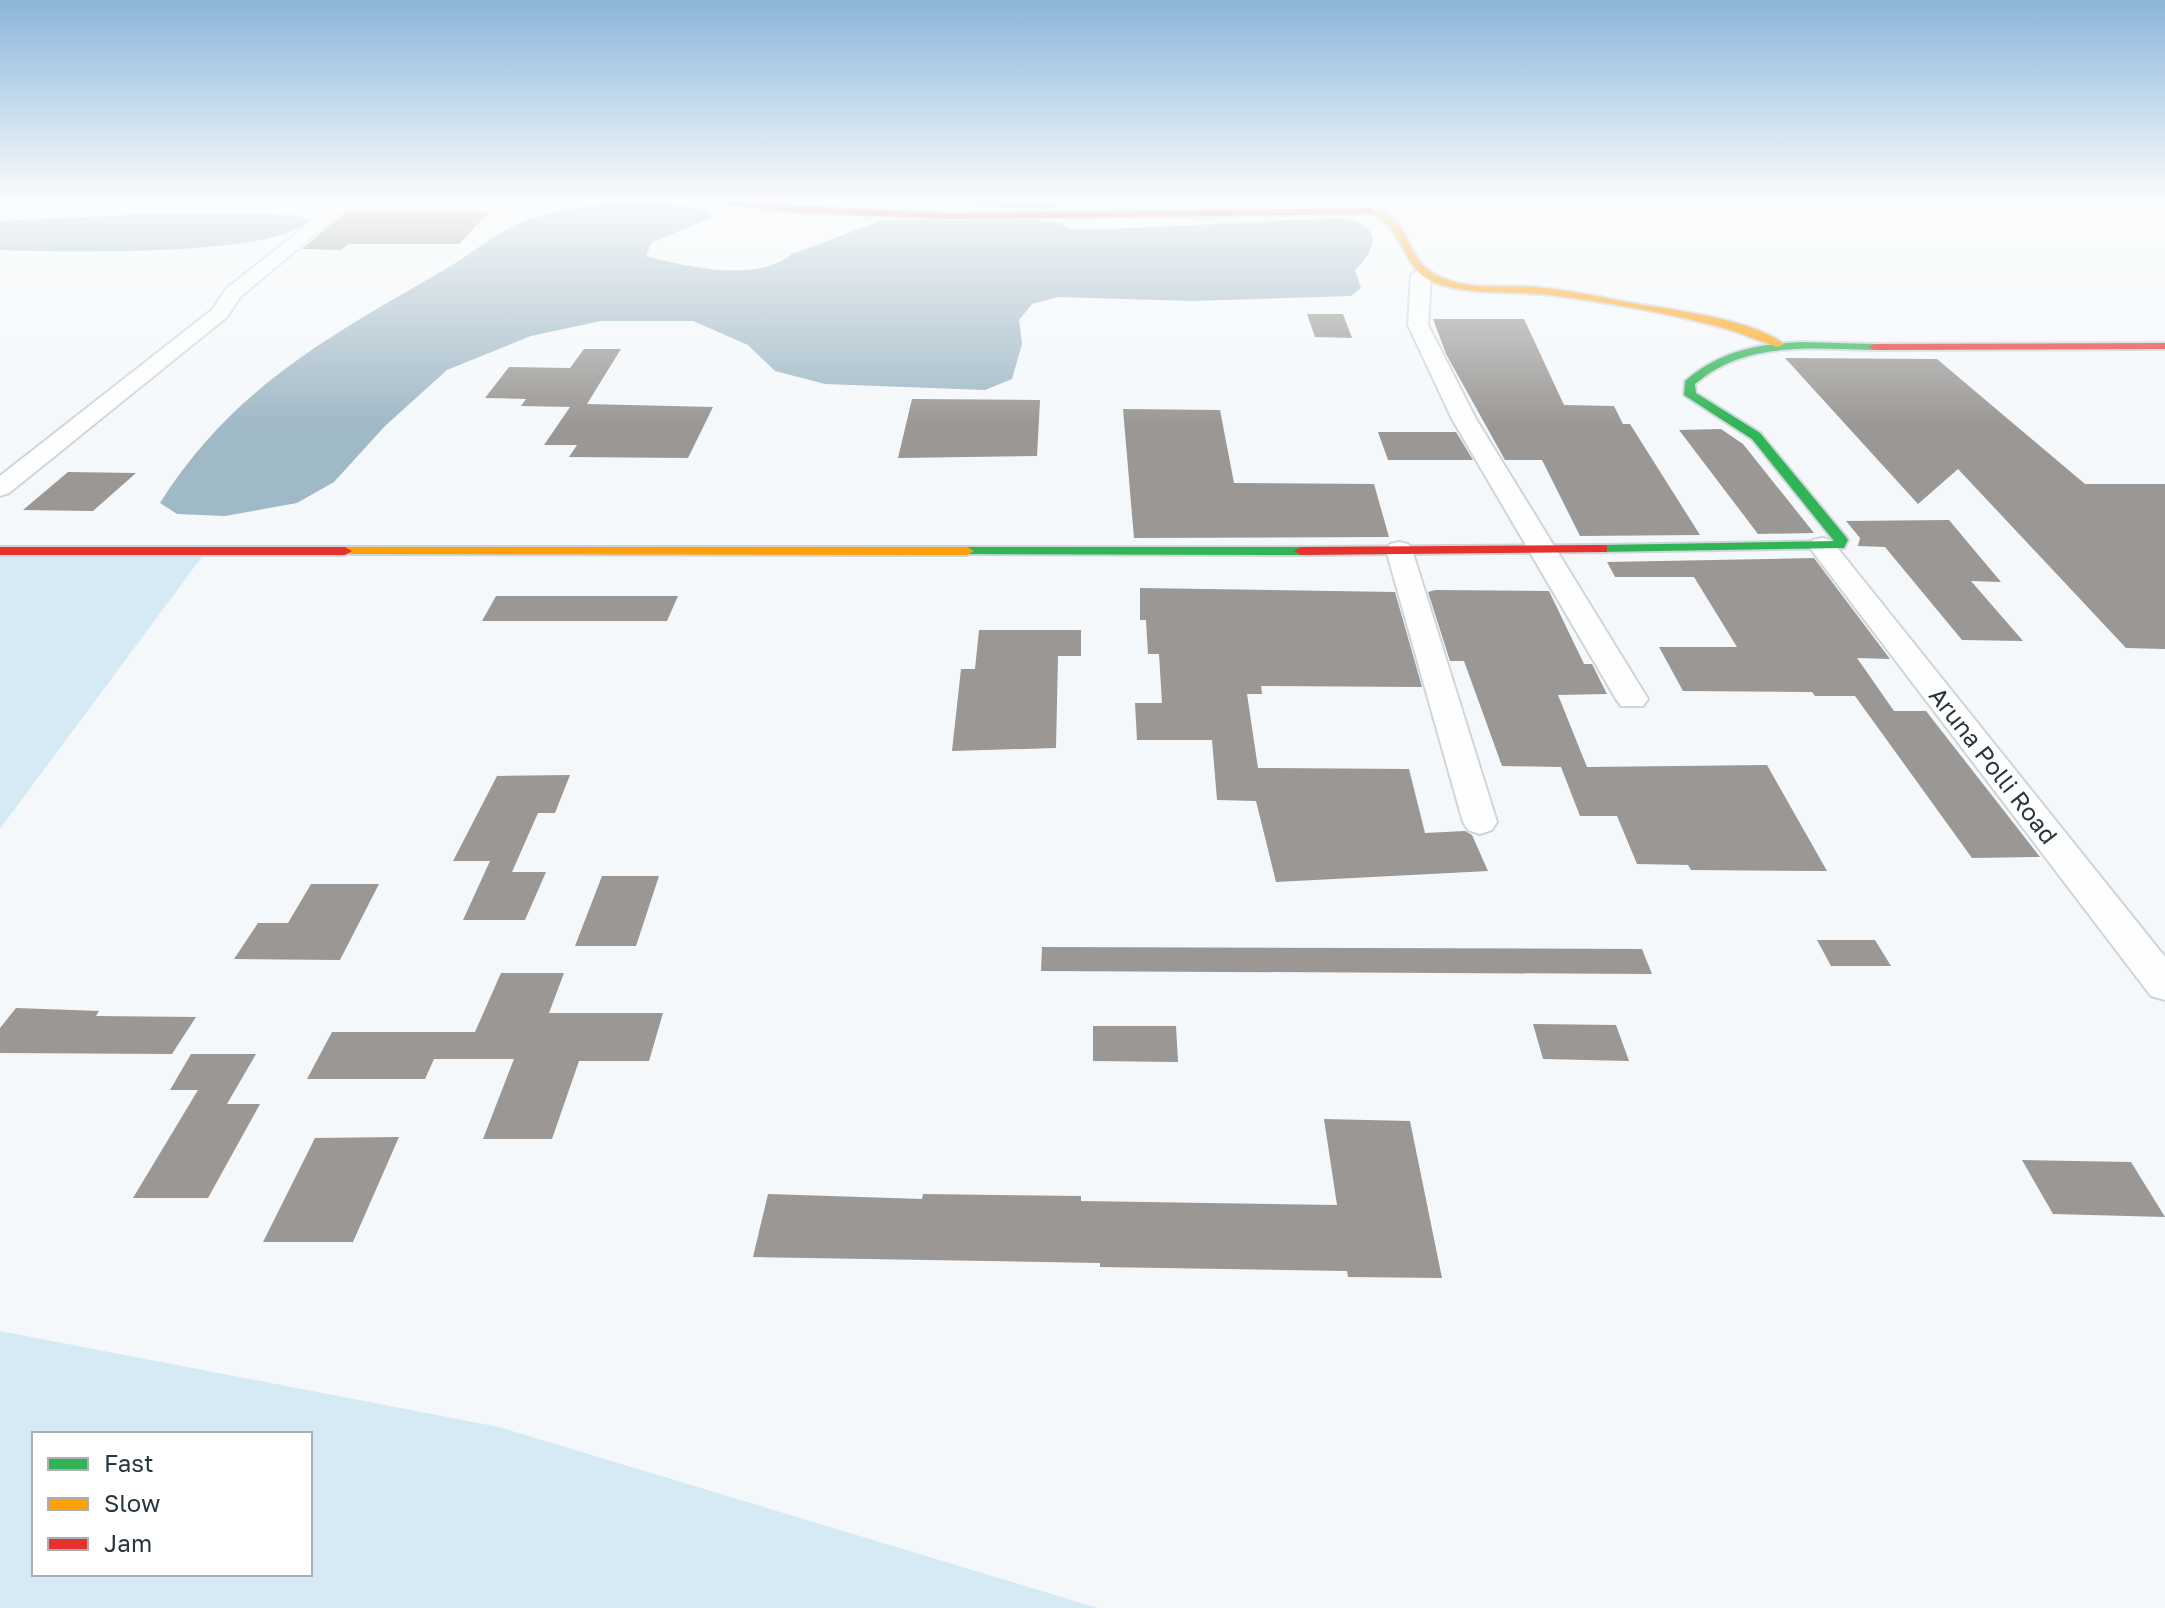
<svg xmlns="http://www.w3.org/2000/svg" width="2165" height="1608" viewBox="0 0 2165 1608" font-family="'Golos Text',sans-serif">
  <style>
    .green { fill: #d6eaf5; fill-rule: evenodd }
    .water { fill: #a0b9c6 }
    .building { fill: #9a9794 }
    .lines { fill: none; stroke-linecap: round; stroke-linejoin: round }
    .street-casing { stroke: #ced6db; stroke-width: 4 }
    .fast-casing { stroke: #ced6db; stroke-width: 4 }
    .slow-casing { stroke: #ced6db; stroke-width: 4 }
    .jam-casing { stroke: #ced6db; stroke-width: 4 }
    .street { fill: #fefefe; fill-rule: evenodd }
    .fast { fill: #30b455; fill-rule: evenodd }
    .slow { fill: #ff9f0a; fill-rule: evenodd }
    .jam { fill: #e5322d; fill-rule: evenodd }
    .labels { text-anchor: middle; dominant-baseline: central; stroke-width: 8; stroke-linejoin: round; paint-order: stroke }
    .street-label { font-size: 24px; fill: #28373f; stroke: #fff }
  </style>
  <rect width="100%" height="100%" fill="#f5f8fb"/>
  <path class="green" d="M 207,550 L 0,829 L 0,551 Z
    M 0,1331 L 499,1427 L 1098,1608 L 0,1608 ZM 310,1434 L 310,1574 L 34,1574 L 34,1434 Z"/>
  <path class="water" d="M 634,201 L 702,208 L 714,217 L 652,242 L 646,256 C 687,267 757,283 792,254 L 880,221 L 1022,218 L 1060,223 L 1071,229 L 1109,229 L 1341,218 C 1379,223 1381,245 1355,270 L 1361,288 L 1351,296 L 1192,301 L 1058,297 L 1032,304 L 1019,320 L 1022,344 L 1012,379 L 985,390 L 825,384 L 775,371 L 748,345 L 693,321 L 601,321 L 531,336 L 447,370 L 385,426 L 334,482 L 297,503 L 225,516 L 177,514 L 160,503 C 232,388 330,336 444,270 C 472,254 496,232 527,220 C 560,208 599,205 634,201 Z
    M 942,201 L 1075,201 L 1051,209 L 944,206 Z
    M 147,214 L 297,215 L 309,220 C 278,258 54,252 0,250 L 0,221 Z"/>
  <path class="building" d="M 346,212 L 459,211 L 489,212 L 459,244 L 349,244 L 341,250 L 302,249 Z
    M 1307,314 L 1343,314 L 1352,338 L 1315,337 Z
    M 1433,319 L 1524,319 L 1564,405 L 1614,406 L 1623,424 L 1630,424 L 1700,535 L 1580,536 L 1542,460 L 1505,460 L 1446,354 Z
    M 584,349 L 621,349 L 587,404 L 713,407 L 688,458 L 569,457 L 577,445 L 544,445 L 570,407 L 521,406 L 526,399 L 485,398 L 509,367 L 570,368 Z
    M 1785,358 L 1937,359 L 2085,484 L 2165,484 L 2165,649 L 2126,648 L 1958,469 L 1918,504 Z
    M 912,399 L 1040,400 L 1037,456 L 898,458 Z
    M 1123,409 L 1220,410 L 1234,483 L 1374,484 L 1389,537 L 1134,538 Z
    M 1721,429 L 1743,444 L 1814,533 L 1758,534 L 1679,430 Z
    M 1378,432 L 1456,432 L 1473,460 L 1388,460 Z
    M 68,472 L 136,473 L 93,511 L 23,510 Z
    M 1949,520 L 2001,582 L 1971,581 L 2023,641 L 1962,640 L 1885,547 L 1858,546 L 1860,538 L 1846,521 Z
    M 1814,558 L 1890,659 L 1857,658 L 1894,711 L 1926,711 L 2040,857 L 1972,858 L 1855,696 L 1815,696 L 1812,692 L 1683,691 L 1659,647 L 1737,647 L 1694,577 L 1615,577 L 1607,562 Z
    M 1140,588 L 1395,592 L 1422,687 L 1261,686 L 1262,694 L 1247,694 L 1258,768 L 1409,769 L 1425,833 L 1465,831 L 1472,835 L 1488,871 L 1276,882 L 1256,801 L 1217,800 L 1212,740 L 1137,740 L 1135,703 L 1162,703 L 1159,654 L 1148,654 L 1146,620 L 1140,620 Z
    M 1435,590 L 1549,591 L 1584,664 L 1592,664 L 1607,694 L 1558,695 L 1587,767 L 1767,765 L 1827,871 L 1691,870 L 1688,865 L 1637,864 L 1617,816 L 1580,816 L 1561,767 L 1502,766 L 1464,661 L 1450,661 L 1428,592 Z
    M 496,596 L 678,596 L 667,621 L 482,621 Z
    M 979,630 L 1081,630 L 1081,656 L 1058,656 L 1056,748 L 952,751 L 961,669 L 975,669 Z
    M 570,775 L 555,813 L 538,813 L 512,872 L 546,872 L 525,920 L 463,920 L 490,861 L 453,861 L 497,776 Z
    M 602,876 L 659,876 L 636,946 L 575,946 Z
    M 311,884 L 379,884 L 340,960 L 234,959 L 258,923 L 288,923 Z
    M 1817,940 L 1875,940 L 1891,966 L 1831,966 Z
    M 1042,947 L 1642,949 L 1652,974 L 1041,971 Z
    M 501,973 L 564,973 L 549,1013 L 663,1013 L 649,1061 L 579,1061 L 552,1139 L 483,1139 L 514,1059 L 434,1059 L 425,1079 L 307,1079 L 332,1032 L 475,1032 Z
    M 16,1008 L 99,1011 L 96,1016 L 196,1017 L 172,1054 L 0,1053 L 0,1028 Z
    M 1533,1024 L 1616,1025 L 1629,1061 L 1543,1059 Z
    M 1093,1026 L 1176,1026 L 1178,1062 L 1093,1061 Z
    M 191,1054 L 256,1054 L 227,1104 L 260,1104 L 208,1198 L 133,1198 L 198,1090 L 170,1090 Z
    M 1324,1119 L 1410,1121 L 1442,1278 L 1348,1277 L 1347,1271 L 1100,1267 L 1100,1263 L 753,1257 L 768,1194 L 922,1199 L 923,1194 L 1081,1196 L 1081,1201 L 1337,1205 Z
    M 399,1137 L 353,1242 L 263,1242 L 315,1138 Z
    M 2022,1160 L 2131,1162 L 2165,1217 L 2053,1214 Z"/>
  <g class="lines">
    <defs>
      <path id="street" d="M 337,201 L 355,201 L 240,297 L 227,317 L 9,493 L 0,496 L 0,476 L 213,309 L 226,289 Z
        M 1421,269 L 1431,275 L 1428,325 L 1476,419 L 1648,699 L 1643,706 L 1621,706 L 1616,699 L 1452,419 L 1408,325 L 1411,275 Z
        M 1822,538 L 1831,540 L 2165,957 L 2165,1000 L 2151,996 L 1813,552 L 1809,546 L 1813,540 Z
        M 1399,542 L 1408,544 L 1412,550 L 1497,822 L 1492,830 L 1480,834 L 1468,830 L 1463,822 L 1386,550 L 1390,544 Z"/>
      <path id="fast" d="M 1801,342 L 1874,344 L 1880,347 L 1874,350 C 1811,349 1746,340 1695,384 L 1696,393 L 1760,433 L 1846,537 L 1848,540 L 1844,548 L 1597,552 L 1597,546 L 1602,545 L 1834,541 L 1752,439 L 1684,395 L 1685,381 C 1720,351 1756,344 1801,342 Z
        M 967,547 L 1301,547 L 1308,551 L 1301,555 L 962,554 L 962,548 Z"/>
      <path id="slow" d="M 1369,208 C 1420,220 1398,262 1445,279 C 1473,290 1506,285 1535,287 C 1568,290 1600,297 1632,303 C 1672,310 1752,319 1784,344 L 1778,347 C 1758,341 1740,332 1720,327 C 1668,313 1611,303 1557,296 C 1519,290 1479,296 1441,285 C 1397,272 1408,223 1366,213 Z
        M 345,547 L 967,547 L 974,551 L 967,555 L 340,554 L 340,548 Z"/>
      <path id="jam" d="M 700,201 L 951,213 L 1369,208 L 1374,211 L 1369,214 L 951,219 L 802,213 Z
        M 2165,343 L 2165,349 L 1874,350 L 1868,347 L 1874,344 Z
        M 1602,545 L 1607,546 L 1607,552 L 1301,555 L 1294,551 L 1301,547 Z
        M 0,547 L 345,547 L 352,551 L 345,555 L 0,555 Z"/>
    </defs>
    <use href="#street" class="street-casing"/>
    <use href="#fast" class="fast-casing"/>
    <use href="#slow" class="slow-casing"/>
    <use href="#jam" class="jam-casing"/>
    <use href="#street" class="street"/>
    <use href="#fast" class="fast"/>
    <use href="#slow" class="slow"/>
    <use href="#jam" class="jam"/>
  </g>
  <linearGradient id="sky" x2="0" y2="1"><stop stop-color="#8bb6da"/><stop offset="0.47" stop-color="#fafcfd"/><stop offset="1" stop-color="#fafcfd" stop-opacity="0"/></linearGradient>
  <rect width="2165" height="426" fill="url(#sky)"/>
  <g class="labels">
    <g class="street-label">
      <text transform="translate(1994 765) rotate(52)">Aruna Polli Road</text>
    </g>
  </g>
  <rect x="32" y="1432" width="280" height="144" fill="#ffffff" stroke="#a9afb2" stroke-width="2"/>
  <rect x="48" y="1458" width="40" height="12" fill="#30b455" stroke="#a9afb2" stroke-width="2"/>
  <text x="104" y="1472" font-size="24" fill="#28373f">Fast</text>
  <rect x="48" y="1498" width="40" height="12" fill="#ff9f0a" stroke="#a9afb2" stroke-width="2"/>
  <text x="104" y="1512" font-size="24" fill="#28373f">Slow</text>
  <rect x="48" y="1538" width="40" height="12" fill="#e5322d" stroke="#a9afb2" stroke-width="2"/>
  <text x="104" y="1552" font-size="24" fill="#28373f">Jam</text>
</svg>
